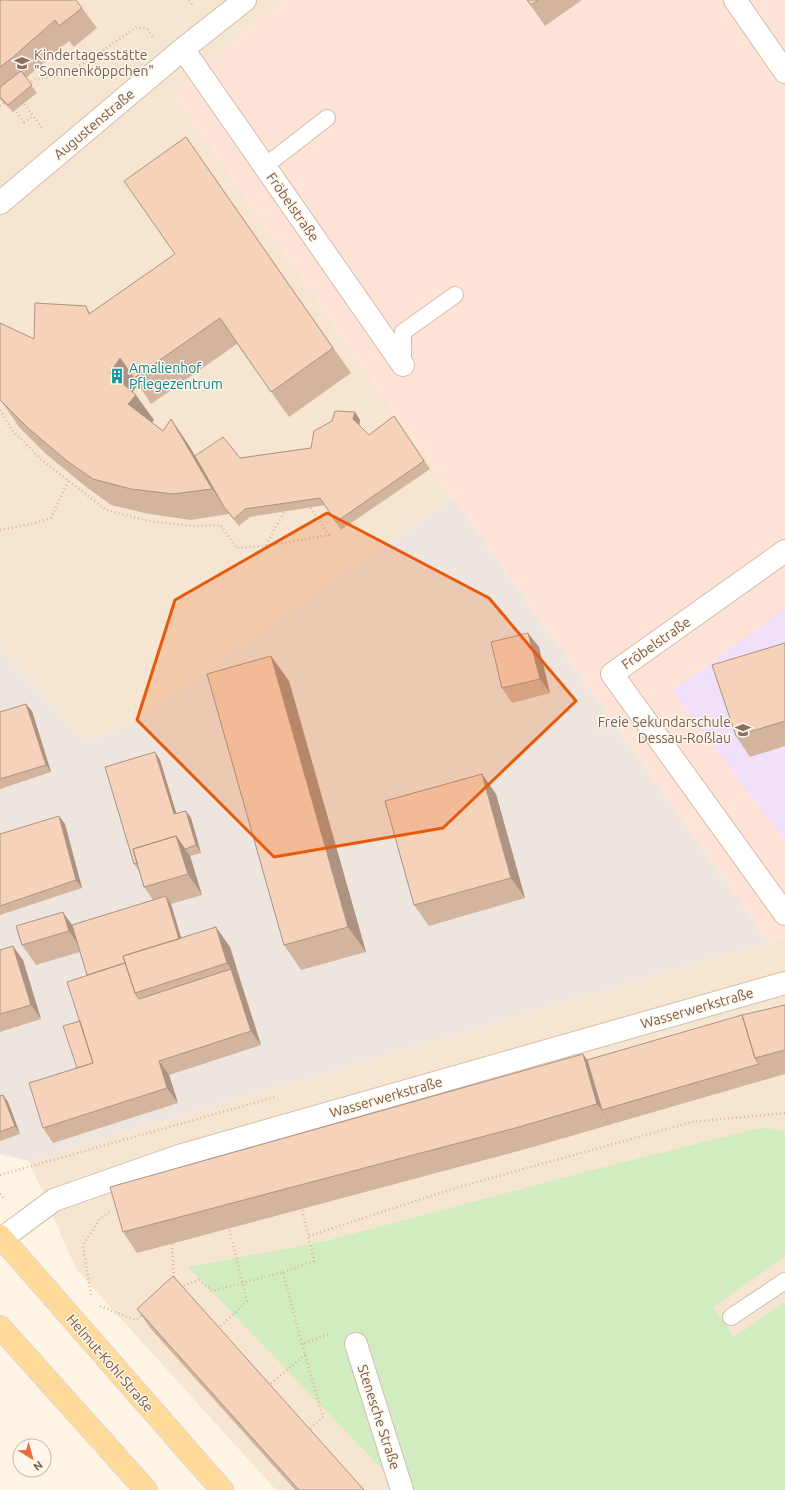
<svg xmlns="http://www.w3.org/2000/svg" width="785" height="1490" viewBox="0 0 785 1490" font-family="Ubuntu,sans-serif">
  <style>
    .residential { fill: #f6e6d1 }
    .commercial { fill: #ffe3d6 }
    .industrial { fill: #ede5de }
    .education { fill: #f1e0fa }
    .green { fill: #d2ecc1 }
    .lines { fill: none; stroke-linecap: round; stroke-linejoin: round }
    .service-casing { stroke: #d2bdab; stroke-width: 18 }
    .minor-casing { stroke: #d2bdab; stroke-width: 24 }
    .tertiary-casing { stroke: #d2bdab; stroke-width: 24 }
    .primary-casing { stroke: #dfd7d3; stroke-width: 24 }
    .path { stroke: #dab59c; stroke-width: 2.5; stroke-dasharray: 1 3; stroke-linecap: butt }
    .service { stroke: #fff; stroke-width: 16 }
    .minor { stroke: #fff; stroke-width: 22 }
    .tertiary { stroke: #fff; stroke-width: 22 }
    .primary { stroke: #ffda99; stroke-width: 22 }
    .wall { fill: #d3b59f }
    .shaded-wall { fill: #ac9382 }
    .building { fill: #f5d2b9; stroke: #ac9382 }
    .marked { fill: #e8590c; fill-opacity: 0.2; stroke: #e8590c; stroke-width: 3; stroke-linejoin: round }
    .labels { text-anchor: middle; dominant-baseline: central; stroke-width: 3; stroke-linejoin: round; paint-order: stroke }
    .education-label { font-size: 14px; fill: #785e54; stroke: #fff7eb; text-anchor: start }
    .street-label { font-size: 14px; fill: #785947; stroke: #fff7eb }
    .culture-label { font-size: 14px; fill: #0d838f; stroke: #fff7eb; text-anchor: start }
  </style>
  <rect width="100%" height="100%" fill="#fef4e3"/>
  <path class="residential" d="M 0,0 L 287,0 L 174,92 L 453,497 L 137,721 L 85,742 L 0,647 Z
    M 785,937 L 785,1490 L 276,1490 L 76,1269 L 29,1161 Z"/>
  <path class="commercial" d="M 287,0 L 785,0 L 785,937 L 769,942 L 453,497 L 174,92 Z"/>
  <path class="industrial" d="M 453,497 L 769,942 L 29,1161 L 0,1154 L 0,647 L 85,742 L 137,721 Z"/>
  <path class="education" d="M 785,609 L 785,841 L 672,691 Z"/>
  <path class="green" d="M 764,1127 L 785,1132 L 785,1257 L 713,1307 L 734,1337 L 785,1302 L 785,1490 L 402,1490 L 188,1267 L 322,1242 L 581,1173 Z"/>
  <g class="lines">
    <defs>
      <path id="service" d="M 265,166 L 327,118
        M 403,365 L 403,332 L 455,295
        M 731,1317 L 785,1281"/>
      <path id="minor" d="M 735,0 L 785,72
        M 183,49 L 403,365
        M 0,203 L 183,49 L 245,0
        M 785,551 L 612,674 L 785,914
        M 356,1344 L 402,1490"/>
      <path id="tertiary" d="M 0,1240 L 54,1200 L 182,1155 L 785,983"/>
      <path id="primary" d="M 0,1236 L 222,1490
        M 0,1327 L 146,1490"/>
    </defs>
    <use href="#service" class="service-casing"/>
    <use href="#minor" class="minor-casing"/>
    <use href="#tertiary" class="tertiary-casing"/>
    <use href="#primary" class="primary-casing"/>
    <path class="path" d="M 189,0 L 193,5
      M 28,84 L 35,79 L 62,76 L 92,58 L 137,27 L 147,29 L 153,37
      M 22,101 L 43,129
      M 0,106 L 6,101
      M 14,109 L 24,122 L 33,116
      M 0,410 L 12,430 L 43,461 L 106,510 L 149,521 L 193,526 L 220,525 L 237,548 L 266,546 L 329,535 L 310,507
      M 0,530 L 32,524 L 51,518 L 68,481
      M 266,545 L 284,512
      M 0,1175 L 275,1097
      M 0,1194 L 6,1200
      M 309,1236 L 452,1189 L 692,1122 L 785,1113
      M 172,1244 L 174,1280
      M 283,1272 L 314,1261 L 302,1208
      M 180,1287 L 199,1280 L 212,1291 L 283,1272 L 302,1344 L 330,1334
      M 91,1295 L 83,1245 L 100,1219 L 109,1212
      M 100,1306 L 136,1320 L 144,1313
      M 218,1329 L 247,1301 L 229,1228
      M 302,1344 L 323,1417 L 308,1431
      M 268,1386 L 306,1354"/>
    <use href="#service" class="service"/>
    <use href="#minor" class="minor"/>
    <use href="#tertiary" class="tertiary"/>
    <use href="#primary" class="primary"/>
  </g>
  <path class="wall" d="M 0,0 L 82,8 L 97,28 L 74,47 L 69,41 L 26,78 L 37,93 L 13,112 L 0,99 Z
    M 527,0 L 582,0 L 545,26 Z
    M 186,137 L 351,373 L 289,417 L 237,344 L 151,404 L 138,384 L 132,392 L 154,420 L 152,422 L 163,431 L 171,419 L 188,444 L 195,456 L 240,458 L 311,448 L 355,412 L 360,420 L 359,425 L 369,435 L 394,416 L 430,469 L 341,530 L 325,505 L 250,517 L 239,526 L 229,514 L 191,520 L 149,514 L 111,505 L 85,486 L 46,454 L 19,427 L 1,401 L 86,306 L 90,313 L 175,254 Z
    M 785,643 L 785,746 L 750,757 L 736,736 Z
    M 539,647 L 550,693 L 512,703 L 502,688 Z
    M 271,656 L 289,681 L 366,952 L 301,970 L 284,945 Z
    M 32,711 L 51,772 L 0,789 L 0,712 Z
    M 155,752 L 160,760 L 176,813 L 186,811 L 191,818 L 201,853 L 190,856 L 202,895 L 171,904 L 181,938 L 230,947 L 261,1045 L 169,1075 L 178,1103 L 53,1143 L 43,1128 L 77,1068 L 80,1021 L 87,975 L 80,952 L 36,965 L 22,945 L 72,925 L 153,900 L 144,887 L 139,871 L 134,864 Z
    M 496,794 L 525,898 L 429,926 L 414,905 Z
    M 65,824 L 82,888 L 0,915 L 0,834 Z
    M 0,950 L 23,960 L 41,1019 L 0,1032 Z
    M 785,1005 L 785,1074 L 533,1147 L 137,1253 L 123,1232 L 583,1054 L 587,1060 Z
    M 3,1095 L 8,1102 L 20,1134 L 0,1141 L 0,1096 Z
    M 137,1309 L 364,1490 L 295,1490 L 151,1329 Z"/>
  <path class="shaded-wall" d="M 120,358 L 138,384 L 128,399 L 110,373 Z
    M 136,395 L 154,420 L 146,429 L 128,404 Z
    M 355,412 L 360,420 L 359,427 L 353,419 Z
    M 171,419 L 188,444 L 227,510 L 212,489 Z
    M 528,633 L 539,647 L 550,693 L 540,679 Z
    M 271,656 L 289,681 L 366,952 L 348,927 Z
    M 26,704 L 32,711 L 51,772 L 46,765 Z
    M 155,752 L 160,760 L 179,822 L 174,814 Z
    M 482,774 L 496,794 L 525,898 L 511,878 Z
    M 186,811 L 191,818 L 201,853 L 196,845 Z
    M 59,816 L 65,824 L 82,888 L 76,880 Z
    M 176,836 L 190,856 L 202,895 L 188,874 Z
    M 166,896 L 171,904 L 186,954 L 181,946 Z
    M 63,912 L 77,932 L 83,951 L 69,931 Z
    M 216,927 L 230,947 L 241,983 L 232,970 L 241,983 L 261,1045 L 251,1031 L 231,969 L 227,963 Z
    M 13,946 L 23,960 L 41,1019 L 31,1005 Z
    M 583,1054 L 597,1074 L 602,1110 L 612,1124 L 597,1104 Z
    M 159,1061 L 169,1075 L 178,1103 L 167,1088 Z
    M 3,1095 L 8,1102 L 20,1134 L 15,1126 Z"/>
  <path class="building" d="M 0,0 L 76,0 L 82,8 L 59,26 L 55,20 L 12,58 L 0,67 Z
    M 527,0 L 538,0 L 531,5 Z
    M 21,71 L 32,85 L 8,105 L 0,97 L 0,87 Z
    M 186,137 L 333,348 L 271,392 L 220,318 L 134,378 L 120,358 L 110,373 L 136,395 L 128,404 L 163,431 L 171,419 L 212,489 L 173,494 L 131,489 L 93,479 L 67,461 L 28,428 L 1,401 L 0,399 L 0,323 L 34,339 L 35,303 L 86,306 L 89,314 L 175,254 L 124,181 Z
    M 335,411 L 355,412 L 353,419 L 369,435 L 394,416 L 424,461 L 336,522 L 320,498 L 245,509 L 234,519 L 224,507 L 195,456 L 223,437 L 240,458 L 311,448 L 314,431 L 332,421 Z
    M 528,633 L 540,679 L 502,688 L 491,642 Z
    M 785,643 L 785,721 L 736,736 L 712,665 Z
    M 271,656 L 348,927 L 284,945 L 207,674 Z
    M 26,704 L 46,765 L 0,779 L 0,712 Z
    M 155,752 L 174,814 L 186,811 L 196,845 L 185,849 L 176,836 L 133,849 L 137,863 L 134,864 L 105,767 Z
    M 482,774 L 511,878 L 414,905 L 385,801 Z
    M 59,816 L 76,880 L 0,906 L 0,834 Z
    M 176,836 L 188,874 L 144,887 L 133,849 Z
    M 166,896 L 179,939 L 123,956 L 125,963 L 87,975 L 72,925 Z
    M 63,912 L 69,931 L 22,945 L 16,926 Z
    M 216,927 L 227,963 L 135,993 L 123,956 Z
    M 13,946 L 31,1005 L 0,1014 L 0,950 Z
    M 125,963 L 135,993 L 139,999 L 231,969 L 251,1031 L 159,1061 L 167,1088 L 43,1128 L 29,1083 L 93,1063 L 67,982 Z
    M 785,1005 L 785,1050 L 755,1058 L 742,1015 Z
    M 742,1015 L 755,1058 L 759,1064 L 602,1110 L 587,1060 Z
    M 80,1021 L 93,1063 L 77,1068 L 63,1026 Z
    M 583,1054 L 597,1104 L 519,1127 L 123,1232 L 110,1187 Z
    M 3,1095 L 15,1126 L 0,1132 L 0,1096 Z
    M 173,1276 L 364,1490 L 299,1490 L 137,1309 Z"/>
  <path class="marked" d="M 327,513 L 489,598 L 576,701 L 443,828 L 274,857 L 137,720 L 175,600 Z"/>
  <defs>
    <symbol id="school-bare" viewBox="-9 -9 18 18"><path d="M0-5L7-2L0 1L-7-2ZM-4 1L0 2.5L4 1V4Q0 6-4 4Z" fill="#8d6e63" stroke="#fff7eb" stroke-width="2.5" paint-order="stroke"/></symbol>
    <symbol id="building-bare" viewBox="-9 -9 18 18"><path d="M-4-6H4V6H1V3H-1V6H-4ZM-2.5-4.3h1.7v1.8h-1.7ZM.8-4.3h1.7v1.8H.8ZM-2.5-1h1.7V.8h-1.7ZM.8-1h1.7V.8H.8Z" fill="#0f9aa8" stroke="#fff7eb" stroke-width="2.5" paint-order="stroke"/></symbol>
  </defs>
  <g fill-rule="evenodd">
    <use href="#school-bare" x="11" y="52" width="22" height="22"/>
    <use href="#building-bare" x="106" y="365" width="22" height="22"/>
    <use href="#school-bare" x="732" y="719" width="22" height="22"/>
  </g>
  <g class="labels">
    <g class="education-label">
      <text x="34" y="55">Kindertagesstätte<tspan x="34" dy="16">"Sonnenköppchen"</tspan></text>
      <text x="731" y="722" text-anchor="end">Freie Sekundarschule<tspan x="731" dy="16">Dessau-Roßlau</tspan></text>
    </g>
    <g class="street-label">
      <text transform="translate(94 124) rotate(-40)">Augustenstraße</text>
      <text transform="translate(293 207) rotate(55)">Fröbelstraße</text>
      <text transform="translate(656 643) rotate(-35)">Fröbelstraße</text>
      <text transform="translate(697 1008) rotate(-16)">Wasserwerkstraße</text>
      <text transform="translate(386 1097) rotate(-16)">Wasserwerkstraße</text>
      <text transform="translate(110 1363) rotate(49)">Helmut-Kohl-Straße</text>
      <text transform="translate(379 1417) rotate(72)">Stenesche Straße</text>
    </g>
    <g class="culture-label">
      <text x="129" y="368">Amalienhof<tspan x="129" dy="16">Pflegezentrum</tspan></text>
    </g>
  </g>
  <g transform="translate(32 1458) rotate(143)"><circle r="19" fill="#fff7eb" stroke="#c9b8a9"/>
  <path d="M0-3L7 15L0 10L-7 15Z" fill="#ef6a41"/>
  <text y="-6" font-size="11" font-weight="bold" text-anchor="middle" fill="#785947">N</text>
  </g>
</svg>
